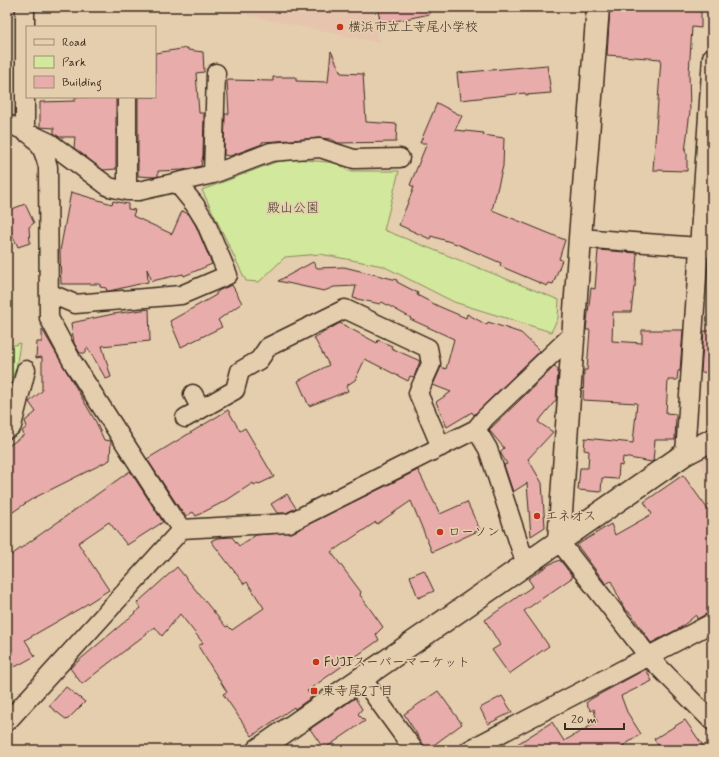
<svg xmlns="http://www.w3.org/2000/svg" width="719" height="757" viewBox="0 0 719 757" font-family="Mynerve,'Klee One',sans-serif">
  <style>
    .built { fill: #e6c4ad }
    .green { fill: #d2e89c; stroke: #86895d }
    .building { fill: #e8adaa; stroke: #3b2a1e }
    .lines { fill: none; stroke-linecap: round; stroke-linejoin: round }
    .minor-casing { stroke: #3b2a1e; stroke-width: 21 }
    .tertiary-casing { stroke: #3b2a1e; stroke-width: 25 }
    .minor { stroke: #e5ceae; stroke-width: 18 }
    .tertiary { stroke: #e5ceae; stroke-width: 22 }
    .poi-dot { fill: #c8321e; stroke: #e5ceae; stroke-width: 1.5 }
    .labels { text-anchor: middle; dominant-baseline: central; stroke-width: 3.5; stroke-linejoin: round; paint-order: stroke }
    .poi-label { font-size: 13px; fill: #3b2a1e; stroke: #e5ceae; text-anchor: start }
    .park-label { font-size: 13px; fill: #4a3d2b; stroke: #e5ceae }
  </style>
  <rect width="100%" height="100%" fill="#e5ceae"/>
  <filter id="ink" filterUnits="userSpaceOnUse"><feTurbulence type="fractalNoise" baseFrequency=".025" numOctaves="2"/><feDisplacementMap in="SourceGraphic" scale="8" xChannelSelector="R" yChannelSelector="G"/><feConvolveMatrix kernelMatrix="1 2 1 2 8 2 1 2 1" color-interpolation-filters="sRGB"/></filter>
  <g filter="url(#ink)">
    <path class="built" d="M 215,7 L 373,7 L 380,43 L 228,11 Z
      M 712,449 L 712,481 L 697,457 Z"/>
    <path class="green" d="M 286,158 L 337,163 L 348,171 L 399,171 L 384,230 L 559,300 L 558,318 L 551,332 L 454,302 L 383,266 L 320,254 L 285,257 L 259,282 L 246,281 L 202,190 Z
      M 20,343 L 16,369 L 10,383 L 7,399 L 7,348 Z"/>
    <path class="building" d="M 377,7 L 429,7 L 430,14 L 381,24 Z
      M 610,7 L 648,7 L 701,11 L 701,28 L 692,27 L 689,73 L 690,111 L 685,152 L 687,153 L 687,171 L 653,170 L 661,59 L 607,55 Z
      M 188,48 L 188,50 L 203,52 L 204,72 L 196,73 L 199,113 L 204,113 L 203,155 L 201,166 L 183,170 L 158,171 L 158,176 L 155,177 L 138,176 L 138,97 L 155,97 L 155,53 Z
      M 331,51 L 341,73 L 363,74 L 366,122 L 397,124 L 396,142 L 338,143 L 331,139 L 319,138 L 262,142 L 262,144 L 230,156 L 224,155 L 225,114 L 229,114 L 227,80 L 273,81 L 273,77 L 296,77 L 296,81 L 328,82 Z
      M 547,65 L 551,93 L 526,95 L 525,93 L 460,100 L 457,73 Z
      M 75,97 L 116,97 L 116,169 L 103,170 L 74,148 L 75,137 L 59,137 L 54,133 L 54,128 L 40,127 L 40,102 L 75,101 Z
      M 437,103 L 462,116 L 455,130 L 484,133 L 483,135 L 504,138 L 503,166 L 492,210 L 565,240 L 559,259 L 562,260 L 553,284 L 549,283 L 547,286 L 500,266 L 501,263 L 457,244 L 431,236 L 430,239 L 399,225 L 414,187 L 410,185 L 427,143 L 420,143 Z
      M 71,192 L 112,204 L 113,201 L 128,204 L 128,209 L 135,210 L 133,216 L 172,234 L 182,211 L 189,214 L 196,226 L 212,264 L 184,276 L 183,274 L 152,281 L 147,269 L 148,282 L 109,291 L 107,291 L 106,288 L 100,287 L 100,284 L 61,284 L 60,251 Z
      M 25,204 L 34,223 L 29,227 L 30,243 L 18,247 L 7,223 L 7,211 Z
      M 598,250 L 637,253 L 635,287 L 634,287 L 631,312 L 613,312 L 612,341 L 642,343 L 642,330 L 683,330 L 680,371 L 678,371 L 677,380 L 668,380 L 666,413 L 676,414 L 675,440 L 655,440 L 653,461 L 652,462 L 623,457 L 622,466 L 619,465 L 618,479 L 602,478 L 601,492 L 578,490 L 580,468 L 588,468 L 589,451 L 584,450 L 585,438 L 633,443 L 637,403 L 583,400 L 584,370 L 587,370 L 590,330 L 586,330 L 591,288 L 595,289 Z
      M 313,262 L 317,268 L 344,267 L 397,280 L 397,282 L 418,293 L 417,295 L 438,306 L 466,318 L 467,314 L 487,325 L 488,322 L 521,333 L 540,351 L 474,415 L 472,412 L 447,427 L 436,402 L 451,392 L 433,385 L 441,367 L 446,369 L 454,339 L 410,319 L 411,318 L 382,302 L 380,304 L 353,298 L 356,286 L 334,287 L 324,291 L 278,281 Z
      M 232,285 L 242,303 L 218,320 L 222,327 L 181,347 L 170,321 L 216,295 L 216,293 L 220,290 Z
      M 149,309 L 150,341 L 102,346 L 111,377 L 106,379 L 88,348 L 86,349 L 86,353 L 80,353 L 74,343 L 71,323 L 113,314 Z
      M 340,323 L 377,343 L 378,340 L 392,346 L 391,348 L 420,361 L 414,377 L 410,376 L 408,381 L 365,359 L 355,380 L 346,386 L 348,391 L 309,406 L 298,381 L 329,365 L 314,338 Z
      M 42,329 L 96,422 L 104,440 L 111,441 L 110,460 L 32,499 L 7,516 L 7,447 L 24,435 L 22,431 L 27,427 L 25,421 L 36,412 L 29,402 L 42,391 L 42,357 L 36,358 L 37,342 L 42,342 Z
      M 704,331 L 712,331 L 712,373 L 701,372 Z
      M 555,366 L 558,370 L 556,400 L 538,422 L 553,432 L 528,459 L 542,483 L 545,527 L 531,536 L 527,483 L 513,492 L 504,465 L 507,464 L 500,452 L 504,448 L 489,430 Z
      M 228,410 L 240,431 L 245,428 L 274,477 L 259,484 L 258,483 L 254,485 L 253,483 L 227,500 L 196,516 L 193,512 L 186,516 L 180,509 L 147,459 Z
      M 418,470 L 440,514 L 467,502 L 480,530 L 432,552 L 411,501 L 377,524 L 376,522 L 331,552 L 361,592 L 360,595 L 383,627 L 376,634 L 379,640 L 307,691 L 312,697 L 295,709 L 294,707 L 252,736 L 223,694 L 227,692 L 198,646 L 203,643 L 180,614 L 162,636 L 155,627 L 82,684 L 70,668 L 141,608 L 137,603 L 177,567 L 226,627 L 228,626 L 232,630 L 264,608 L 247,582 L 244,584 L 211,541 L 217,538 L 232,537 L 239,546 L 256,535 L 293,532 Z
      M 130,471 L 163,522 L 127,545 L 109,522 L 78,543 L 109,590 L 79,609 L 25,640 L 35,656 L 15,667 L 7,651 L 7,558 Z
      M 683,475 L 712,515 L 712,611 L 697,619 L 696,615 L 680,628 L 651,643 L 631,614 L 624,608 L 611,581 L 606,584 L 577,545 L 611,524 L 615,535 L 652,514 L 644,502 Z
      M 287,494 L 296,508 L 286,513 L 277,513 L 271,504 Z
      M 560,560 L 573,577 L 524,611 L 549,646 L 509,674 L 492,650 L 500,645 L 485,620 L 533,586 L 528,579 L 550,564 Z
      M 424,570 L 434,591 L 418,598 L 410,576 Z
      M 646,669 L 652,681 L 621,696 L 627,712 L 641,734 L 617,750 L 508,750 L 552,722 L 564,741 L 597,722 L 594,709 L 591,711 L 586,703 L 591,699 Z
      M 66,687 L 85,702 L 67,720 L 49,706 Z
      M 438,691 L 462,724 L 427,750 L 404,714 Z
      M 502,696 L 512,712 L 488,724 L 480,708 Z
      M 355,698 L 362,709 L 358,714 L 365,721 L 324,749 L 310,729 Z
      M 685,720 L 706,750 L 661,750 L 654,739 Z"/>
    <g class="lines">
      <defs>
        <path id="minor" d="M 25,7 L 25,132
          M 7,124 C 33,132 42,141 48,167 L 49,318 L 72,361 L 171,515 L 182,529
          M 35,136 L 50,143 L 109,187 L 127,191 L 139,191 L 213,174 L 216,73
          M 213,174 L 271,152 L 320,148 L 354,159 L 400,158
          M 127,191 L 127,97
          M 580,238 L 712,248
          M 49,293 L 75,304 L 181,295 L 228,275 L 205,221 L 195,205 L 177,183
          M 193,394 L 201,409
          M 185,418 L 235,390 L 240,371 L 259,360 L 268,347 L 345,309 L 428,348 L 431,364 L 418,393 L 441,447
          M 7,429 L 12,426 L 26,370
          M 476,429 L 485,418 L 574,333
          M 685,454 L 712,57
          M 559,541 L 649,657 L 712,721
          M 361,677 L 414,750
          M 7,722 L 182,529 L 289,523 L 476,429 L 488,449 L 526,565
          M 469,750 L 712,623"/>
        <path id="tertiary" d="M 559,541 L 580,238 L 598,7
          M 258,750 L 685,454 L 712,440"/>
      </defs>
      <use href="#minor" class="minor-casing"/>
      <use href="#tertiary" class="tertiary-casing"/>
      <use href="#minor" class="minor"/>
      <use href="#tertiary" class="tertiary"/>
    </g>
  </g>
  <g class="poi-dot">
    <circle cx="340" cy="27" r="4"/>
    <circle cx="537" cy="516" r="4"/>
    <circle cx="440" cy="532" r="4"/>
    <circle cx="316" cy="662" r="4"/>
    <rect x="310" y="687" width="8" height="8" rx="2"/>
  </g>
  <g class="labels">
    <g class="poi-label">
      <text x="348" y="27">横浜市立上寺尾小学校</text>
      <text x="545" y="516">エネオス</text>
      <text x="448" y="532">ローソン</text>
      <text x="324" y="662">FUJIスーパーマーケット</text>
      <text x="322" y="691">東寺尾2丁目</text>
    </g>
    <g class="park-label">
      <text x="293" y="208">殿山公園</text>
    </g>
  </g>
  <rect width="719" height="757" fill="none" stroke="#e5ceae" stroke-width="24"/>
  <rect x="12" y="12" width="695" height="733" fill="none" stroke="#3b2a1e" stroke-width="1.5" filter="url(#ink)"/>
  <rect x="26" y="26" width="130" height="72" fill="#e5ceae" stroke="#a18c74"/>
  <rect x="34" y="39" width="20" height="6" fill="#e5ceae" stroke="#a18c74"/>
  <text x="62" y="46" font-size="12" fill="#3b2a1e">Road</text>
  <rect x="34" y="56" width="20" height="12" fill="#d2e89c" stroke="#a18c74"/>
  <text x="62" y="66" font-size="12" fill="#3b2a1e">Park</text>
  <rect x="34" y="76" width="20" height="12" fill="#e8adaa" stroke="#a18c74"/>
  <text x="62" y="86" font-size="12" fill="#3b2a1e">Building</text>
  <path d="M565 723v6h59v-6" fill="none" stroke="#3b2a1e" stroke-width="2"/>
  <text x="571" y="723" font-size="12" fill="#3b2a1e" stroke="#e5ceae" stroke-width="3" paint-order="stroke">20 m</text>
</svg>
